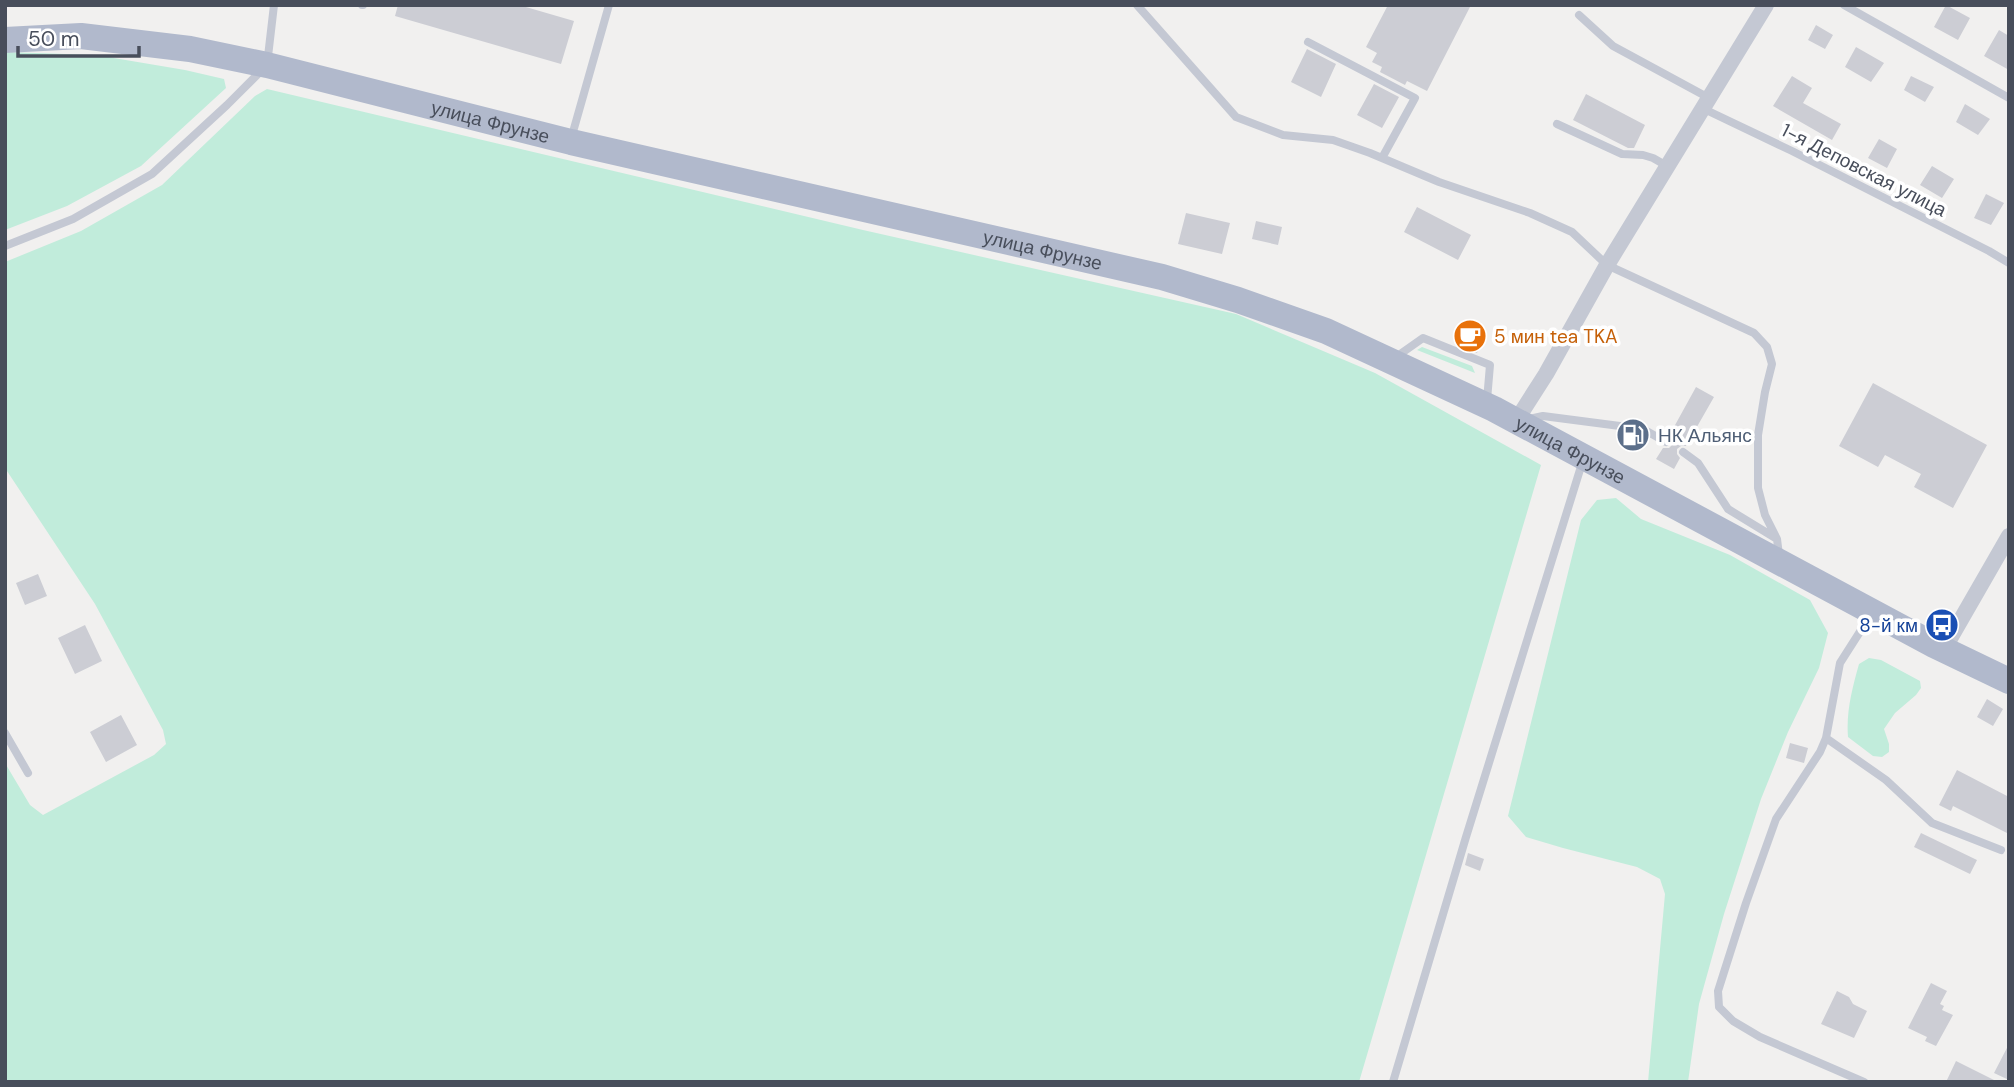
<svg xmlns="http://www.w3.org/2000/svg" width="2014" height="1087" viewBox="0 0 2014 1087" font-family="'DM Sans',sans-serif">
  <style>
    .green { fill: #c1ecdb }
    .building { fill: #cccdd4 }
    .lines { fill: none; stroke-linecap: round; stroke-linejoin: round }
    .lane { stroke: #c4c8d3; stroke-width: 8 }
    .street { stroke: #c4c8d3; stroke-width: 16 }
    .primary { stroke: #b1b9cc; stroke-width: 26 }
    .labels { text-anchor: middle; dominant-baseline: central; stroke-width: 7; stroke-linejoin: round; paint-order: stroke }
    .street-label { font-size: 19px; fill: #484e5b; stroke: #fff }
    .food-label { font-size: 19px; fill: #c56008; stroke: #fff; text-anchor: start }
    .service-label { font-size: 19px; fill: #4e5e75; stroke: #fff; text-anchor: start }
    .transit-label { font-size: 19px; fill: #164399; stroke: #fff; text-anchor: end }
  </style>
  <rect width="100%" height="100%" fill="#f1f0ef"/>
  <path class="green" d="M 5,52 L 96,55 L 185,70 L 224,79 L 226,88 L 141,166 L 67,206 L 5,230 Z
    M 267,89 L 863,230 L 1236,314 L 1375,373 L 1541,465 L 1359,1082 L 5,1082 L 5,763 L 30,805 L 43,815 L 154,755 L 166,744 L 163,730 L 95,604 L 5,468 L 5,262 L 81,231 L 162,185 L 255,96 Z
    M 1422,347 L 1472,366 L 1475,373 L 1417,350 Z
    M 1616,498 L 1641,519 L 1730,555 L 1810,600 L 1828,633 L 1819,668 L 1788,732 L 1761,799 L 1724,914 L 1699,1004 L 1688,1082 L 1648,1082 L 1665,894 L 1660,879 L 1637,867 L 1563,848 L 1526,837 L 1508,816 L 1581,520 L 1597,500 Z
    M 1869,658 L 1881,660 L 1920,681 L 1921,688 L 1916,695 L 1895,713 L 1884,729 L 1889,744 L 1889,752 L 1882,757 L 1873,756 L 1848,737 C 1846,712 1852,689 1859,664 Z"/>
  <path class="building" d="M 398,5 L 519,5 L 574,21 L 561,64 L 395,16 Z
    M 1388,5 L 1471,5 L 1427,91 L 1407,81 L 1405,85 L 1380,72 L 1382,67 L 1372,62 L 1377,53 L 1366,47 Z
    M 1946,5 L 1970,18 L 1958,40 L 1934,27 Z
    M 1816,25 L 1833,35 L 1825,49 L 1808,40 Z
    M 1999,30 L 2009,36 L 2009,70 L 1984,56 Z
    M 1856,47 L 1884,63 L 1871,82 L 1845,67 Z
    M 1307,49 L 1336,64 L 1321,97 L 1291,82 Z
    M 1792,76 L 1812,88 L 1803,103 L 1841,124 L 1832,140 L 1773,106 Z
    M 1911,76 L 1934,87 L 1925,102 L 1904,90 Z
    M 1374,84 L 1399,97 L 1382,128 L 1357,115 Z
    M 1586,94 L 1645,125 L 1634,148 L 1628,148 L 1573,120 Z
    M 1965,104 L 1990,119 L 1978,135 L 1956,122 Z
    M 1879,139 L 1897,149 L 1887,168 L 1868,158 Z
    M 1932,166 L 1954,179 L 1942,198 L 1920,185 Z
    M 1986,194 L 2004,203 L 1991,225 L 1974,218 Z
    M 1417,207 L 1471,235 L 1458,260 L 1404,232 Z
    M 1186,213 L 1230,223 L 1222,254 L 1178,244 Z
    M 1256,221 L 1282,227 L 1278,245 L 1252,239 Z
    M 1463,320 L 1486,329 L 1477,353 L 1455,344 Z
    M 1873,383 L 1987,445 L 1953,508 L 1914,487 L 1921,474 L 1885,455 L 1878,467 L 1839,446 Z
    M 1696,387 L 1714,397 L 1686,446 L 1681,446 L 1677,449 L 1677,454 L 1680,458 L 1674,469 L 1656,459 L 1663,448 L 1669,448 L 1672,445 L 1672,439 L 1669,436 Z
    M 38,574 L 47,596 L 25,605 L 16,583 Z
    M 85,625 L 102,661 L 75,674 L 58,638 Z
    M 1987,699 L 2003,709 L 1993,726 L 1977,717 Z
    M 121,715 L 137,745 L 106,762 L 90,732 Z
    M 1790,743 L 1808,748 L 1804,763 L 1786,758 Z
    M 1957,770 L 2009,797 L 2009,834 L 1953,806 L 1951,811 L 1939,805 Z
    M 1921,833 L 1977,860 L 1970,874 L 1914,847 Z
    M 1468,853 L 1484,859 L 1480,871 L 1465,865 Z
    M 1931,983 L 1947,991 L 1940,1004 L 1944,1006 L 1942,1010 L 1953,1015 L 1936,1046 L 1925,1041 L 1927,1037 L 1908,1028 Z
    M 1837,991 L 1849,997 L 1853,1004 L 1867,1011 L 1854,1038 L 1821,1024 Z
    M 2009,1044 L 2009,1080 L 1994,1073 Z
    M 1956,1061 L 1998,1082 L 1946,1082 Z"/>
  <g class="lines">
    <path class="lane" d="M 362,5 L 363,5
      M 1137,5 L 1236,117 L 1283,135 L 1333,140 L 1370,153 L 1439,182 L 1530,213 L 1572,232 L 1607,265 L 1754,333 L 1767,347 L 1772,364 L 1765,392 L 1758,435 L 1758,488 L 1765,515 L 1777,539
      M 1844,5 L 2009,98
      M 1579,15 L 1613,46 L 1709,98
      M 1308,42 L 1415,98 L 1382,158
      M 1704,109 L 1792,151 L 1989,251 L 2009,263
      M 1557,124 L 1622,154 L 1643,155 L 1653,158 L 1667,166
      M 571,139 L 609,5
      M 5,246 L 73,219 L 152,174 L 227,105 L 267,65 L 274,5
      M 1396,357 L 1423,338 L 1490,365 L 1487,400
      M 1529,419 L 1543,416 L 1643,429 L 1666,442
      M 1683,452 L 1698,463 L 1728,509 L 1777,539 L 1779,555
      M 5,733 L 28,773
      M 1826,738 L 1886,780 L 1932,823 L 2001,850
      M 1393,1082 L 1466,837 L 1583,460
      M 1864,1082 L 1760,1037 L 1733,1021 L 1719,1007 L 1718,991 L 1746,903 L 1776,819 L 1820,752 L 1826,738 L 1840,663 L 1870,616"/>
    <path class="street" d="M 1516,421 L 1546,374 L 1607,265 L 1766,5
      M 1944,649 L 2009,536"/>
    <path class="primary" id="s1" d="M 5,40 L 81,36 L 190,49 L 267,65 L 571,142 L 1162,277 L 1238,300 L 1326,331 L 1494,409 L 1934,645 L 2009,681"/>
  </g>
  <defs>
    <symbol id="cafe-disc" viewBox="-11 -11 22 22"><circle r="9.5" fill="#e8710a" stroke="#fff"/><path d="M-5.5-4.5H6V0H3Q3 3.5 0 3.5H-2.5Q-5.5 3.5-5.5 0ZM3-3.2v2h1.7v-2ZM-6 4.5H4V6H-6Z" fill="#fff"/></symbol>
    <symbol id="fuel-disc" viewBox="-11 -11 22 22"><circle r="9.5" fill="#5c6f8a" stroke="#fff"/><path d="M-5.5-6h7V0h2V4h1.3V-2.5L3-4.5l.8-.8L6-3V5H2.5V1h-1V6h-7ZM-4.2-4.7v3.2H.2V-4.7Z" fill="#fff"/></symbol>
    <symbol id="bus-disc" viewBox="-11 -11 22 22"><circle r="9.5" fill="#1a4fb4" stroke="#fff"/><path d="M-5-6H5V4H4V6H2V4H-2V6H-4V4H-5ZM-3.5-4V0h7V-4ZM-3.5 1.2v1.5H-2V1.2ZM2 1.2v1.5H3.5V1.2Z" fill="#fff"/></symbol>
  </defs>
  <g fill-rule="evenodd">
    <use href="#cafe-disc" x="1451" y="317" width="38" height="38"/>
    <use href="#fuel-disc" x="1614" y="416" width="38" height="38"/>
    <use href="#bus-disc" x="1923" y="606" width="38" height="38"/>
  </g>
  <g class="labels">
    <g class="street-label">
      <text stroke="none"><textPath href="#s1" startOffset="495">улица Фрунзе</textPath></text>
      <text transform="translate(1864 170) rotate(27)">1-я Деповская улица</text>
      <text stroke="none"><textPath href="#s1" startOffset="1062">улица Фрунзе</textPath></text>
      <text stroke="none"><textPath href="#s1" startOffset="1629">улица Фрунзе</textPath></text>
    </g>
    <g class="food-label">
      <text x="1494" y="336">5 мин tea TKA</text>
    </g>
    <g class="service-label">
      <text x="1658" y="435">НК Альянс</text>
    </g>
    <g class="transit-label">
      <text x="1918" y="625">8-й км</text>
    </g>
  </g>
  <rect width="2014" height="1087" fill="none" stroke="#484e5b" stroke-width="14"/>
  <path d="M18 46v10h121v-10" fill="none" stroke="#484e5b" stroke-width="3.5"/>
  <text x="28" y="46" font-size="21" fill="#484e5b" stroke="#ffffff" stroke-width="5" paint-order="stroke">50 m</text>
</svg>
